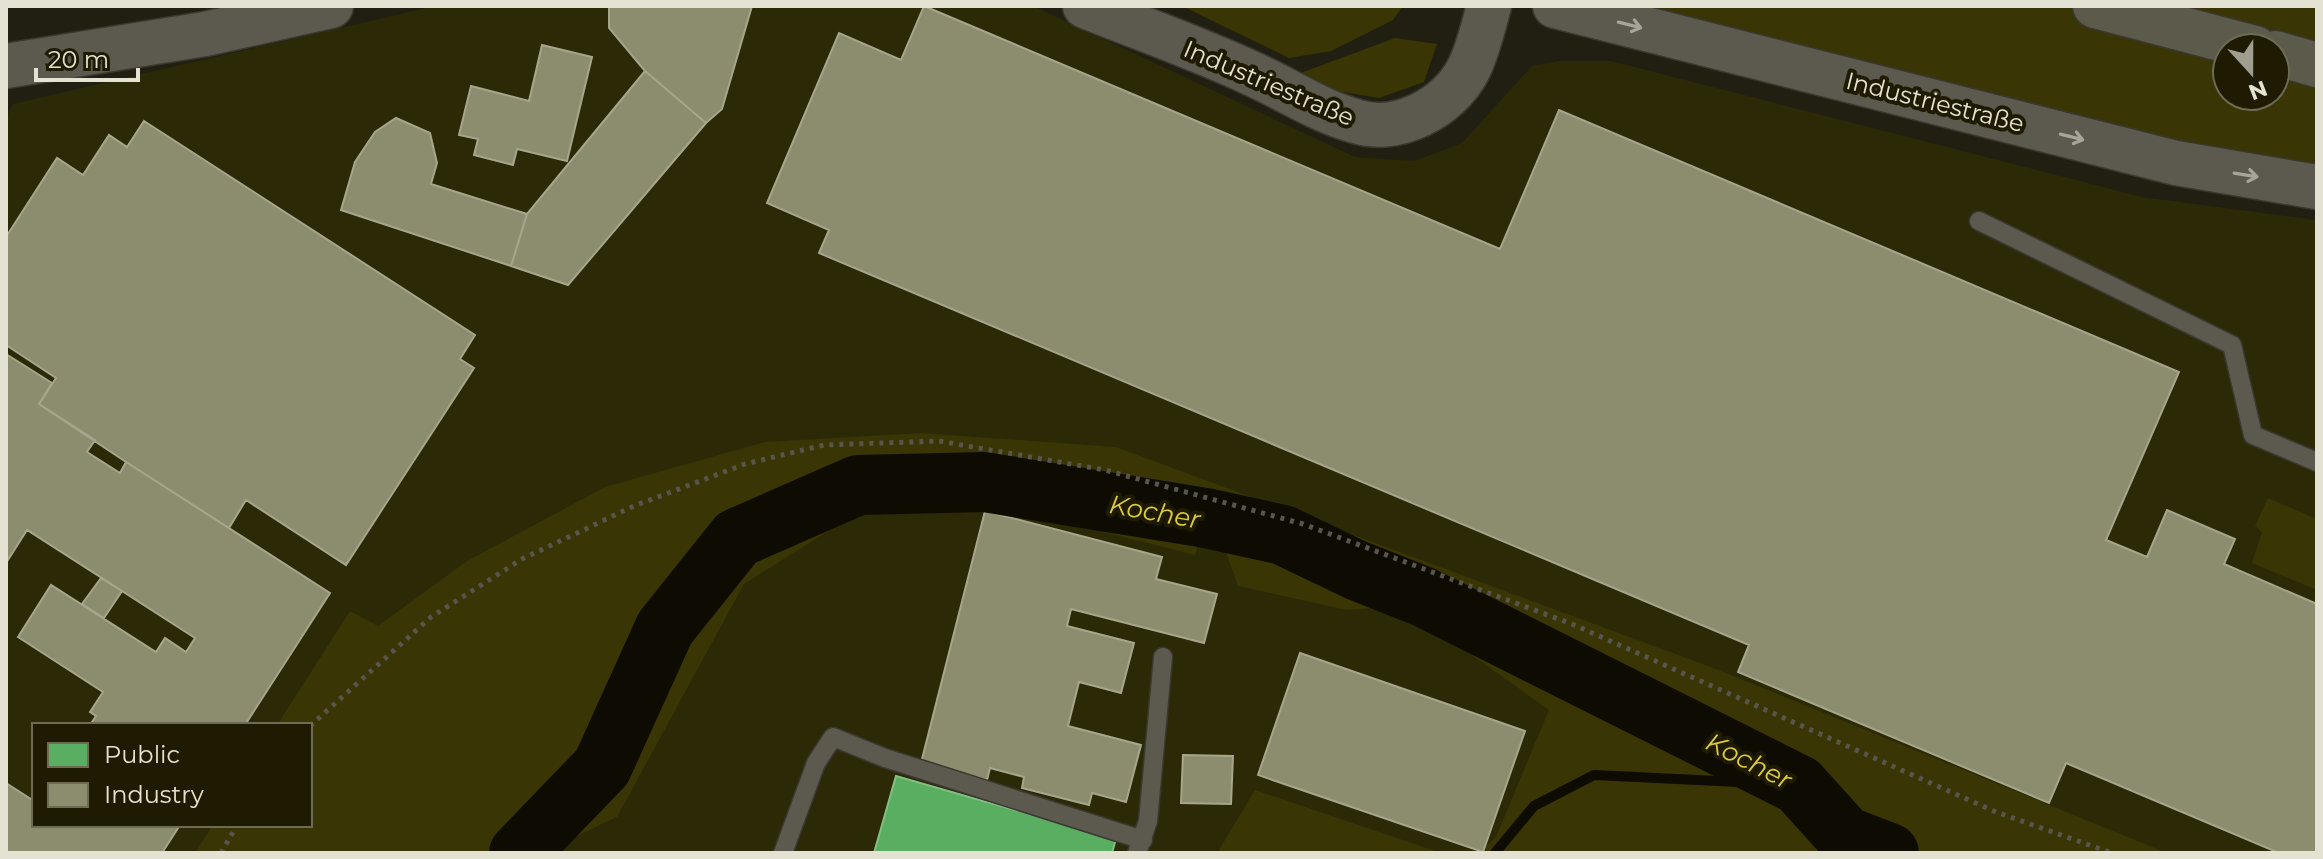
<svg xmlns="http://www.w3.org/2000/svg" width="2323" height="859" viewBox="0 0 2323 859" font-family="Montserrat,sans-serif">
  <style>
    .built { fill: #2c2907; fill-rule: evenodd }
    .green { fill: #3a3504; fill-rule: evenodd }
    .public { fill: #5aae61; stroke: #83be83; stroke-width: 2 }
    .industry { fill: #8c8c6e; stroke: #a6a68c; stroke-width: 2 }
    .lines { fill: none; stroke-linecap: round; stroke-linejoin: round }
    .stream { stroke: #0e0c02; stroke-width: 10 }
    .river { stroke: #0e0c02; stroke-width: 60 }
    .service-casing { stroke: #3a382f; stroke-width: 21 }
    .tertiary-casing { stroke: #3a382f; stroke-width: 47 }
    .secondary-casing { stroke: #3a382f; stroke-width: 47 }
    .trunk-casing { stroke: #3a382f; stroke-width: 47 }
    .path { stroke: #57554c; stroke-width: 5; stroke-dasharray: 4 6; stroke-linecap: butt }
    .service { stroke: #5c5a4f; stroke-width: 18 }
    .tertiary { stroke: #5c5a4f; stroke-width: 44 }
    .secondary { stroke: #5c5a4f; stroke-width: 44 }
    .trunk { stroke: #5c5a4a; stroke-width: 44 }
    .oneway { stroke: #a7a597 }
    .labels { text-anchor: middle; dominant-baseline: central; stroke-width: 8; stroke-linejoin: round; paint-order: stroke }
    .street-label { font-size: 24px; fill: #e4e2d2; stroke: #1f1b02 }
    .water-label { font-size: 26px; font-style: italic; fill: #dccc40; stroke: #1f1b02 }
  </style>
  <rect width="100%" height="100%" fill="#211f11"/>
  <path class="built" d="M 435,6 L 1033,6 L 1355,157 L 1414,161 L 1462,143 L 1532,66 L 1559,61 L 1611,61 L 2142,197 L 2317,220 L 2317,853 L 6,853 L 6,118 L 13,104 ZM 34,725 L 310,725 L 310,825 L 34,825 Z"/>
  <path class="green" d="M 1182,6 L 1403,6 L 1393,20 L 1331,51 L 1289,58 Z
    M 1648,6 L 2317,6 L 2317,168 L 2179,144 ZM 2227,48 L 2275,48 L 2275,96 L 2227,96 Z
    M 1395,38 L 1437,44 L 1424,82 L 1379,98 L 1331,90 L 1298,74 Z
    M 921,433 L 1116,447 L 1716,669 L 2167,853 L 1479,853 L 1496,837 L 1549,710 L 1403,606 L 1346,610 L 1238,586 L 1212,512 L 1208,511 L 1195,555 L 906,482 L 744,584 L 617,817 L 540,853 L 195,853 L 213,825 L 310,825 L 310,725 L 277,725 L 350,611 L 378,626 L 467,561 L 605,487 L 765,442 Z
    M 2268,498 L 2317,519 L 2317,590 L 2252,563 L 2262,532 L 2255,526 Z
    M 1255,790 L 1441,853 L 1217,853 Z"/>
  <path class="public" d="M 896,776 L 1116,839 L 1112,853 L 874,853 Z"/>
  <path class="industry" d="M 609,6 L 752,6 L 722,109 L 706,123 L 645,71 L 609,28 Z
    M 924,6 L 1500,249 L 1559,110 L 2179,372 L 2106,540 L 2147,557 L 2167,510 L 2235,539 L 2224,564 L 2317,604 L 2317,853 L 2279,853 L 2066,763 L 2049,803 L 1738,672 L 1749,645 L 819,253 L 829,230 L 767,203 L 839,33 L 901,60 Z
    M 542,45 L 592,57 L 567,161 L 517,149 L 513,165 L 474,155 L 478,139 L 459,135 L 471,86 L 529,101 Z
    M 645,71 L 706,123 L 568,285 L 511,266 L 527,214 Z
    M 396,118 L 430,133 L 437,163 L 431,184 L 527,214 L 511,266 L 341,210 L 355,162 L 375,132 Z
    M 144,121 L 475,335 L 460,359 L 474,368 L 346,565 L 246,500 L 229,528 L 126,462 L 39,404 L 56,378 L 6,345 L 6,237 L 57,158 L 83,175 L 109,135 L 127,147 Z
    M 6,354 L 52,383 L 39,404 L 95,440 L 87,452 L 120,473 L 126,462 L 330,593 L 245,725 L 90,725 L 96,716 L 90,712 L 103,692 L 18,637 L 51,585 L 156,652 L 165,638 L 186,652 L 195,638 L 27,530 L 6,563 Z
    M 985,511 L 1162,557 L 1156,579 L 1217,594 L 1204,643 L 1071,609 L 1067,626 L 1134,643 L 1121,693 L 1079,682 L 1068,726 L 1141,745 L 1126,802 L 1092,793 L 1089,805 L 1022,788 L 1024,777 L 990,768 L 987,780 L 921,763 Z
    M 101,578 L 122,591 L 104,618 L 82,604 Z
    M 1300,653 L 1525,731 L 1483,852 L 1258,775 Z
    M 1183,755 L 1233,756 L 1231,804 L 1181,803 Z
    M 6,783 L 34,801 L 34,825 L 180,825 L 162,853 L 6,853 Z"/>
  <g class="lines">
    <path class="stream" d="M 1495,853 L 1534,806 L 1594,775 L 1799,785"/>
    <path class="river" d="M 519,853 L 602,767 L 665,628 L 737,538 L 858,485 L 984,482 L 1206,518 L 1283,535 L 1356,570 L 1424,597 L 1799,785 L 1845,836 L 1889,853"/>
    <defs>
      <path id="service" d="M 1979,221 L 2232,345 L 2253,435 L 2317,462
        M 783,853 L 816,763 L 833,737 L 885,758 L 1143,840
        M 1137,853 L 1148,821 L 1163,657"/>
      <path id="tertiary" d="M 1085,6 C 1142,29 1200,49 1255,75 C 1288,90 1319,111 1355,121 C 1397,135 1448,108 1468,70 C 1478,51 1483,27 1489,6
        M 6,66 L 205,34 L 331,6"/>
      <path id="secondary" d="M 1555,6 L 2176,163 L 2317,187"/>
      <path id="trunk" d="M 2095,6 L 2255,48
        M 2275,53 L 2317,65"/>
    </defs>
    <use href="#service" class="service-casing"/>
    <use href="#tertiary" class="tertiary-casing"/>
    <use href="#secondary" class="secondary-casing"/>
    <use href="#trunk" class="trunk-casing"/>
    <path class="path" d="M 310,726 L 431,617 L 522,559 L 634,506 L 745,464 L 824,445 L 939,441 L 1105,470 L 1303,524 L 1572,624 L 1996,812 L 2112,853
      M 221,853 L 237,825"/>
    <use href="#service" class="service"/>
    <use href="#tertiary" class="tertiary"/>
    <use href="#secondary" class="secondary"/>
    <use href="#trunk" class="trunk"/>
  </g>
  <defs><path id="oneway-shaft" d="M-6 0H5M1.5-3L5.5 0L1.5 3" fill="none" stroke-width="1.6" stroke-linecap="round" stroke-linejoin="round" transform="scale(2)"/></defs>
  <g class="oneway">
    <use href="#oneway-shaft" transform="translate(1630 25) rotate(14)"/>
    <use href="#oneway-shaft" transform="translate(2072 137) rotate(14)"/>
    <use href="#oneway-shaft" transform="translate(2246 175) rotate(9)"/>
  </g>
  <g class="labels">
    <g class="street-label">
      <text transform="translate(1269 83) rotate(23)">Industriestraße</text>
      <text transform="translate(1935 102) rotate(14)">Industriestraße</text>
    </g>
    <g class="water-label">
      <text transform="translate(1155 512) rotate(10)">Kocher</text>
      <text transform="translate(1749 761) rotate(27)">Kocher</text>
    </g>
  </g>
  <rect width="2323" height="859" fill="none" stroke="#e4e2d2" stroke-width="16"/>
  <rect x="32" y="723" width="280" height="104" fill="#1f1b02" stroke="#6e6b55" stroke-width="2"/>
  <rect x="48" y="743" width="40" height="24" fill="#5aae61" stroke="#6e6b55" stroke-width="2"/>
  <text x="104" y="763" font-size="24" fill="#e4e2d2">Public</text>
  <rect x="48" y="783" width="40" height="24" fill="#8c8c6e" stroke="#6e6b55" stroke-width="2"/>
  <text x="104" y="803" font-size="24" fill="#e4e2d2">Industry</text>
  <g transform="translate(2251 72) rotate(159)"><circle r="38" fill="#1f1b02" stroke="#6e6b55" stroke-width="2"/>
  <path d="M0-6L14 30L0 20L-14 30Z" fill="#a09e8e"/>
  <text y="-12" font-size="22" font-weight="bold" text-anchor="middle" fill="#e4e2d2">N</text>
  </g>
  <path d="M36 68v12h102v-12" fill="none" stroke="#e4e2d2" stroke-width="4"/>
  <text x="48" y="68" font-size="24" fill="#e4e2d2" stroke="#1f1b02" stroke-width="6" paint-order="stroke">20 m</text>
</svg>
